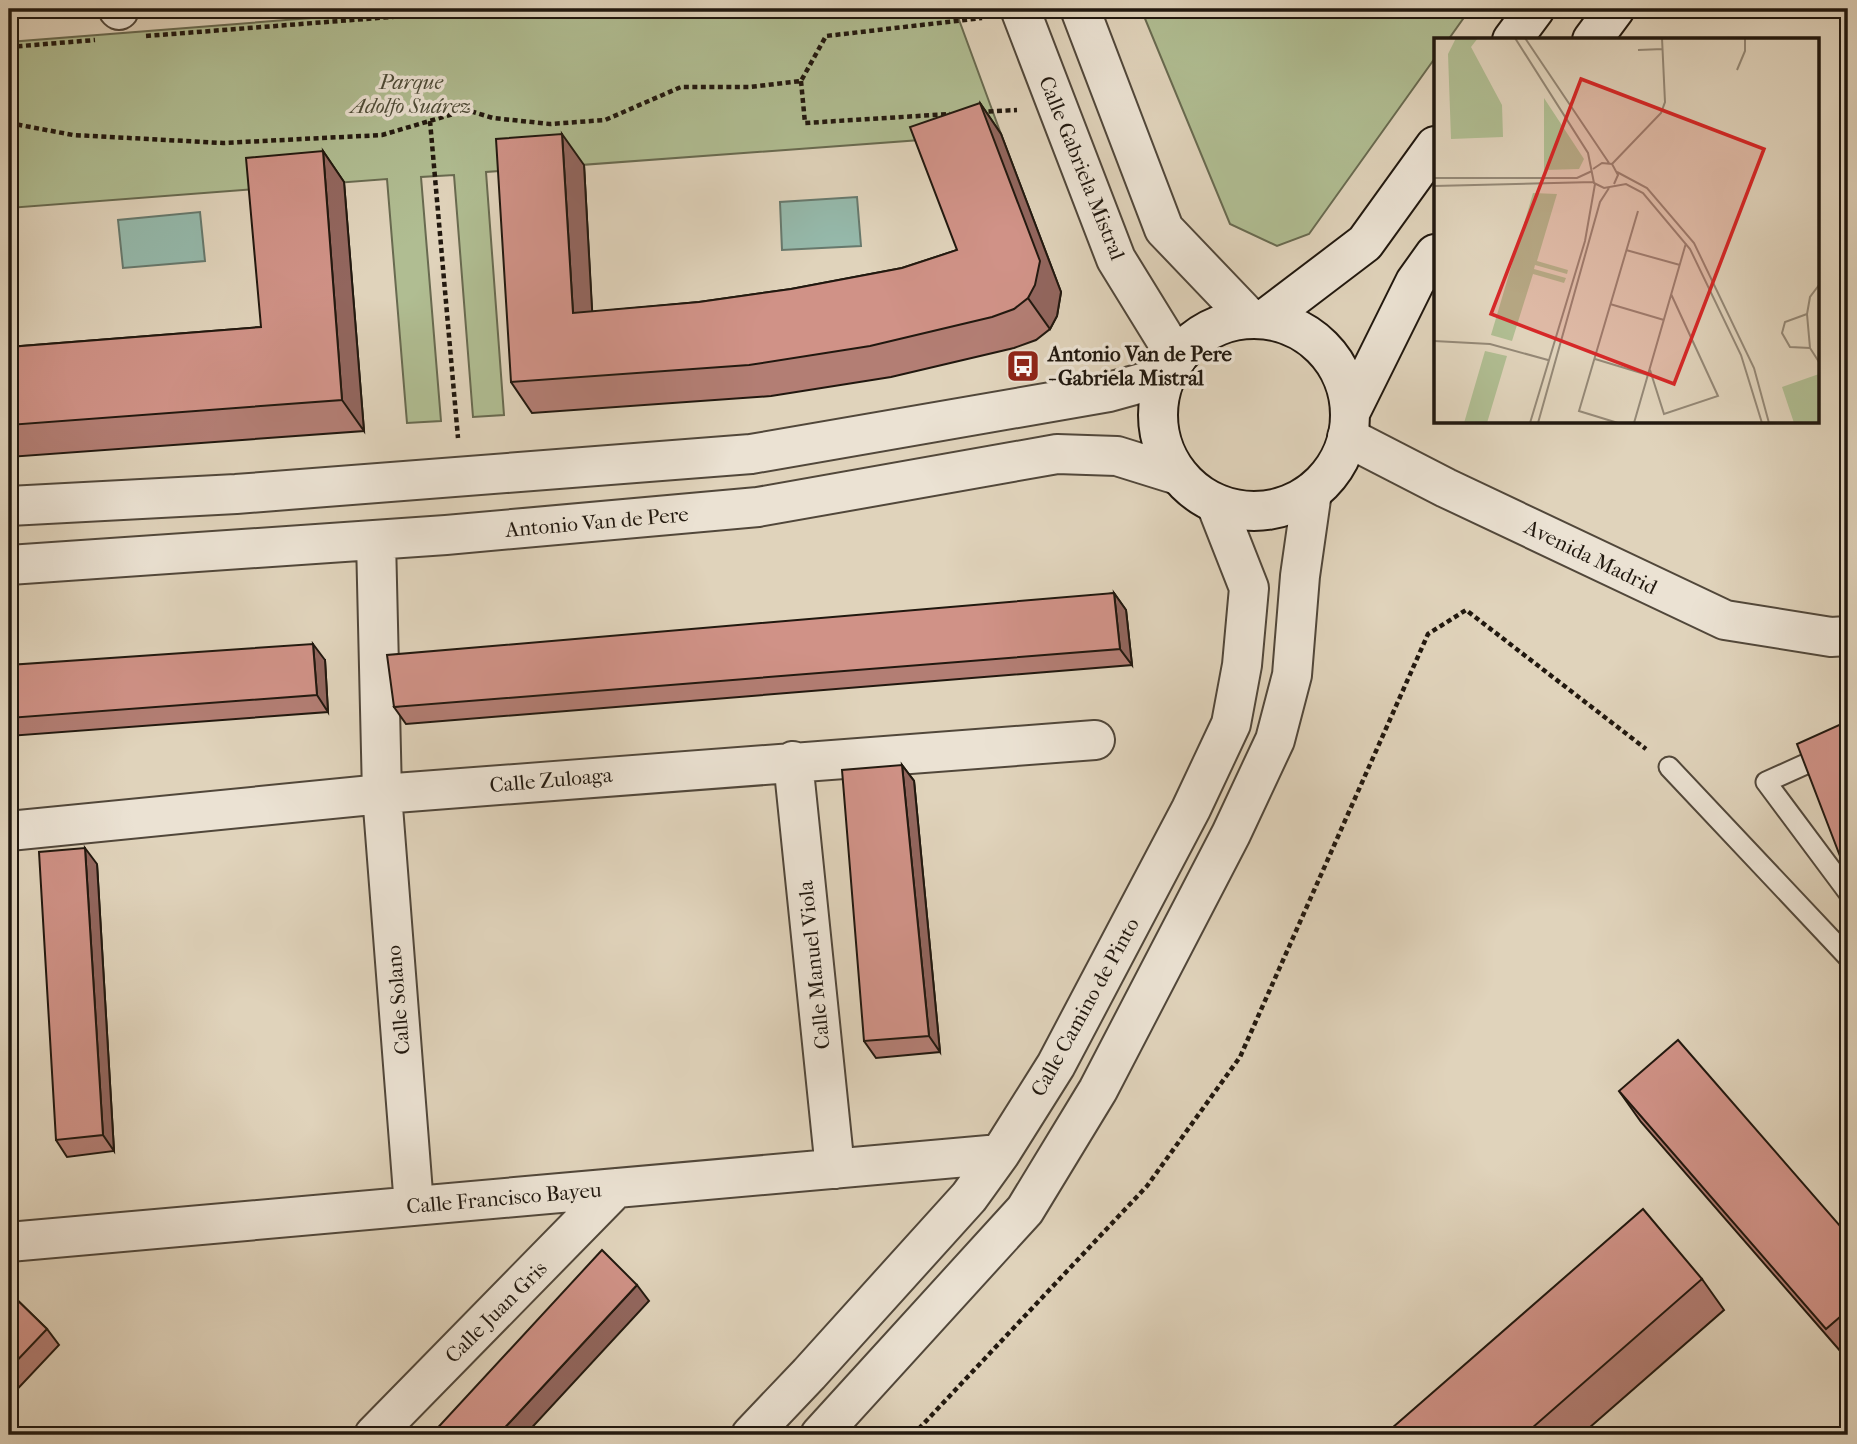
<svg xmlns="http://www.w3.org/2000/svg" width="1857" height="1444" viewBox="0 0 1857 1444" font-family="'IM FELL French Canon',serif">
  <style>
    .green { fill: #b0bd92; stroke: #686a50; stroke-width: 2 }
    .water { fill: #95b9ab; stroke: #67796d; stroke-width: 2 }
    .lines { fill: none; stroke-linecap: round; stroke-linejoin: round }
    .lane-casing { stroke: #51473a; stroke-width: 23 }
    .street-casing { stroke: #51473a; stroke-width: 42 }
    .secondary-casing { stroke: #21180f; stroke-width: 42 }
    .path { stroke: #21180f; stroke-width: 4.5; stroke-dasharray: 5 3.5; stroke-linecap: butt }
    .lane { stroke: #ebe2d3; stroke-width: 19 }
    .street { stroke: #ebe2d3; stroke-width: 38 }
    .secondary { stroke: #ebe2d3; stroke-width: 38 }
    .wall { fill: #b37e74; stroke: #21180f; stroke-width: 2 }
    .shaded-wall { fill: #92665e; stroke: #21180f; stroke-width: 2 }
    .building { fill: #d09287; stroke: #21180f; stroke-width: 2 }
    .labels { text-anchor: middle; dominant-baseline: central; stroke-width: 7; stroke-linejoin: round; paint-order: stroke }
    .park-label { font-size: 21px; font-style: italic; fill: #4c4a36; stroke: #ebe2d3 }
    .street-label { font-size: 21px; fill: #21180f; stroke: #ebe2d3 }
    .poi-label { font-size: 21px; font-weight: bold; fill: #21180f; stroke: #ebe2d3; text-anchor: start }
    .inset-road { fill: none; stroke: #948876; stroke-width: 2 }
    .view { fill: #d62828; fill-opacity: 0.15; stroke: #d62828; stroke-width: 3.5 }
    .inset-edge { fill: none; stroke: #21180f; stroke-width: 3.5 }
  </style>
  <rect width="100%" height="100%" fill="#e0d3bb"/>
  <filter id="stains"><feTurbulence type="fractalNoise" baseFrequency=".00286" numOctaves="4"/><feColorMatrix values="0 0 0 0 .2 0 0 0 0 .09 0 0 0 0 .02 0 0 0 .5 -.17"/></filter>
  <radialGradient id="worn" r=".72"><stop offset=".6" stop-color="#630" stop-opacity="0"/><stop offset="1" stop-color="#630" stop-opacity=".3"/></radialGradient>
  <path class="green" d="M 426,9 L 955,9 L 1001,134 L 486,172 L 504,415 L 473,417 L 454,175 L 421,177 L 441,421 L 407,423 L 387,179 L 9,208 L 9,42 Z
    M 1141,9 L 1470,9 L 1448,40 L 1435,40 L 1435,58 L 1309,234 L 1277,246 L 1230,224 Z"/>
  <path class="water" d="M 857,197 L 861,246 L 782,250 L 780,202 Z
    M 200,212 L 205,261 L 123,268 L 118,220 Z"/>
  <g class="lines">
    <defs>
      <path id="lane" d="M 1848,745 L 1766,782 L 1848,892
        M 1669,767 L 1848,957"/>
      <path id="street" d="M 118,9 L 119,10
        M 1020,9 L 1116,259 L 1177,358
        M 1080,9 L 1164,229 L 1250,319
        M 1347,437 L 1446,488 L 1725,620 L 1831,637 L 1848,636
        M 9,506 L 236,494 L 751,454 L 1109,392 L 1167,376
        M 376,540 L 382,794 L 414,1206
        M 9,565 L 446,535 L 758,507 L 1057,454 L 1117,456 L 1178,475
        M 793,761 L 835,1169
        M 9,831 L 382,794 L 1095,740
        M 9,1242 L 1000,1154
        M 374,1435 L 616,1188
        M 751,1435 L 809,1374 L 969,1197 L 1000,1154 L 1056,1065 L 1191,809 L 1231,724 L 1242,665 L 1249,588 L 1216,504
        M 820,1435 L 1025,1210 L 1098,1090 L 1231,834 L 1275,740 L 1292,675 L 1300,576 L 1312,492"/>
      <path id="secondary" d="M 1512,40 L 1535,9
        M 1592,40 L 1615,9
        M 1265,319 L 1365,243 L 1435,146
        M1158 415a96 96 0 1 1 192 0a96 96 0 1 1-192 0Z
        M 1350,413 L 1415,282 L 1435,254"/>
    </defs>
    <use href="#lane" class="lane-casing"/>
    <use href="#street" class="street-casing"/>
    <use href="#secondary" class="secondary-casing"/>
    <path class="path" d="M 146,36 L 494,9
      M 9,47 L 95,40
      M 801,81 L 805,123 L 950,114
      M 980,112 L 1017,110
      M 430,121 L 458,438
      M 9,123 L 73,135 L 223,143 L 382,135 L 467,110 L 493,118 L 550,124 L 605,120 L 681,87 L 750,87 L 801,81 L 826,36 L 982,18
      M 913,1435 L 1147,1186 L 1240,1057 L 1428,634 L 1466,610 L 1646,749"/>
    <use href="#lane" class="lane"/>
    <use href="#street" class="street"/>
    <use href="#secondary" class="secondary"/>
  </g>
  <path class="wall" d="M 980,103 L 1001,134 L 1061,292 L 1057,316 L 1050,329 L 1036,340 L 1014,348 L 891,377 L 771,396 L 532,413 L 511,382 L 584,165 L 592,312 L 699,302 L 791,289 L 902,268 L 957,250 Z
    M 323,151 L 344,182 L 364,431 L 9,457 L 9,347 L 261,327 Z
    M 1114,593 L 1126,610 L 1132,665 L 406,724 L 394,707 Z
    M 325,660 L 328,712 L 9,736 L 9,665 Z
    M 902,765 L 914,781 L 940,1052 L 876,1058 L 864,1041 Z
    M 97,864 L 114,1151 L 67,1157 L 56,1140 Z
    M 1619,1091 L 1848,1235 L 1848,1360 L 1641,1122 Z
    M 1702,1279 L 1724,1310 L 1581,1435 L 1384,1435 Z
    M 9,1292 L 47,1329 L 59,1345 L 9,1398 Z"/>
  <path class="shaded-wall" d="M 980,103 L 1001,134 L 1061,292 L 1057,316 L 1050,329 L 1028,298 Z
    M 562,134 L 584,165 L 594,344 L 573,313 Z
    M 323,151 L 344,182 L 364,431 L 342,400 Z
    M 1114,593 L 1126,610 L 1132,665 L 1120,649 Z
    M 313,644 L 325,660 L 328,712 L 317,695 Z
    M 902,765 L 914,781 L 940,1052 L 929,1036 Z
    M 85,848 L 97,864 L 114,1151 L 103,1135 Z
    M 637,1285 L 649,1301 L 525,1435 L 498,1435 Z"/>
  <path class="building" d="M 980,103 L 1040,261 L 1035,285 L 1028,298 L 1014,309 L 992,317 L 870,346 L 749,365 L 511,382 L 496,139 L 562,134 L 573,313 L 699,302 L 791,289 L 902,268 L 957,250 L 910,127 Z
    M 323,151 L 342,400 L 9,425 L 9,347 L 261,327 L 246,158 Z
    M 1114,593 L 1120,649 L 394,707 L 387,655 Z
    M 313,644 L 317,695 L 9,718 L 9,665 Z
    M 1848,721 L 1848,877 L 1797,744 Z
    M 902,765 L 929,1036 L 864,1041 L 842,770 Z
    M 85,848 L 103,1135 L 56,1140 L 39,852 Z
    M 1678,1040 L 1848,1235 L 1848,1310 L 1826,1329 L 1619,1091 Z
    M 1643,1209 L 1702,1279 L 1524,1435 L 1384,1435 Z
    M 602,1250 L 637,1285 L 498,1435 L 431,1435 Z
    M 9,1292 L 47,1329 L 9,1369 Z"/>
  <defs>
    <symbol id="bus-square" viewBox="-11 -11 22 22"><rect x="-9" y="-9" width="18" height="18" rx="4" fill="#8f2418" stroke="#ebe2d3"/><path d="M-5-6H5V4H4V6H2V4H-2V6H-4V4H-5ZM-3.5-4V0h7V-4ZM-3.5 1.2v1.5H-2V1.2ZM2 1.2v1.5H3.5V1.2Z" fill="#fff"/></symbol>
  </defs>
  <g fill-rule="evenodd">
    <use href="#bus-square" x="1004" y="347" width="38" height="38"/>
  </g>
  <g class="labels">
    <g class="park-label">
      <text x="411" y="82">Parque<tspan x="411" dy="24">Adolfo Suárez</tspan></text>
    </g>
    <g class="street-label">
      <text transform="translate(1082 168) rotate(68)">Calle Gabriela Mistral</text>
      <text transform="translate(597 522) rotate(-5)">Antonio Van de Pere</text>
      <text transform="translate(1591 557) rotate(26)">Avenida Madrid</text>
      <text transform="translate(551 780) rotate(-5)">Calle Zuloaga</text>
      <text transform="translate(814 965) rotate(-96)">Calle Manuel Viola</text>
      <text transform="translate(398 1000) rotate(-95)">Calle Solano</text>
      <text transform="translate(1085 1007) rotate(-61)">Calle Camino de Pinto</text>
      <text transform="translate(504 1198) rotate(-5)">Calle Francisco Bayeu</text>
      <text transform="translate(496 1312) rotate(-45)">Calle Juan Gris</text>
    </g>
    <g class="poi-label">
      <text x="1048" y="354">Antonio Van de Pere<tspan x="1048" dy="24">- Gabriela Mistral</tspan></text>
    </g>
  </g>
  <g transform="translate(1434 38)">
    <rect width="385" height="385" fill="#e0d3bb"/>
    <path d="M 22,0 L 44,0 L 37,9 L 68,67 L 69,99 L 17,101 L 14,16 ZM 110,60 L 150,121 L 145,131 L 110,132 ZM 99,155 L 123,156 L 103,223 L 134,232 L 133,236 L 101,227 L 100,231 L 132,240 L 130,245 L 99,236 L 78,303 L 57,297 ZM 51,313 L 73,318 L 53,385 L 30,385 ZM 385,336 L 385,385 L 360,385 L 348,349 Z" fill="#b0bd92"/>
    <path class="inset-road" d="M 81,0 L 154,115 L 160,145 L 170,150 L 192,146 L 209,155 L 256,211 L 307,317 L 328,385M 91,0 L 175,125M 204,12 L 229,11M 303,32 L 311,13 L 311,0M 178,126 L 227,75 L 231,64 L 228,0M 159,131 L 168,125 L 178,126 L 184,137 L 180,146M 183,134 L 213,150 L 260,205 L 320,330 L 335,385M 0,140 L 143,140 L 158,133M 0,148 L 160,144M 192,212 L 246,227M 385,247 L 376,259 L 373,276 L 376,310 L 385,324M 176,266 L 230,282M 373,276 L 351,284 L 348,295 L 356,309 L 376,310M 0,303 L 56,306 L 114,322M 161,321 L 214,337M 216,332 L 230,376 L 284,358 L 237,256M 96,385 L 151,203 L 161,146M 104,385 L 166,164 L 175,150M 184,385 L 145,373 L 204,173M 200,385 L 252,205"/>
    <path class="view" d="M 147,41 L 330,111 L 240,346 L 57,276 Z"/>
    <rect width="385" height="385" class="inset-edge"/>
  </g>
  <rect width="1857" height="1444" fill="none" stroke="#e0d3bb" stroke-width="35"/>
  <rect x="10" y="10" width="1836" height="1423" fill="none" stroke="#21180f" stroke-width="3.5"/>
  <rect x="18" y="18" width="1822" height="1409" fill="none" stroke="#21180f" stroke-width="2"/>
  <rect width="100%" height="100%" filter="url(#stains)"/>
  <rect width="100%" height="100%" fill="url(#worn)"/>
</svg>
